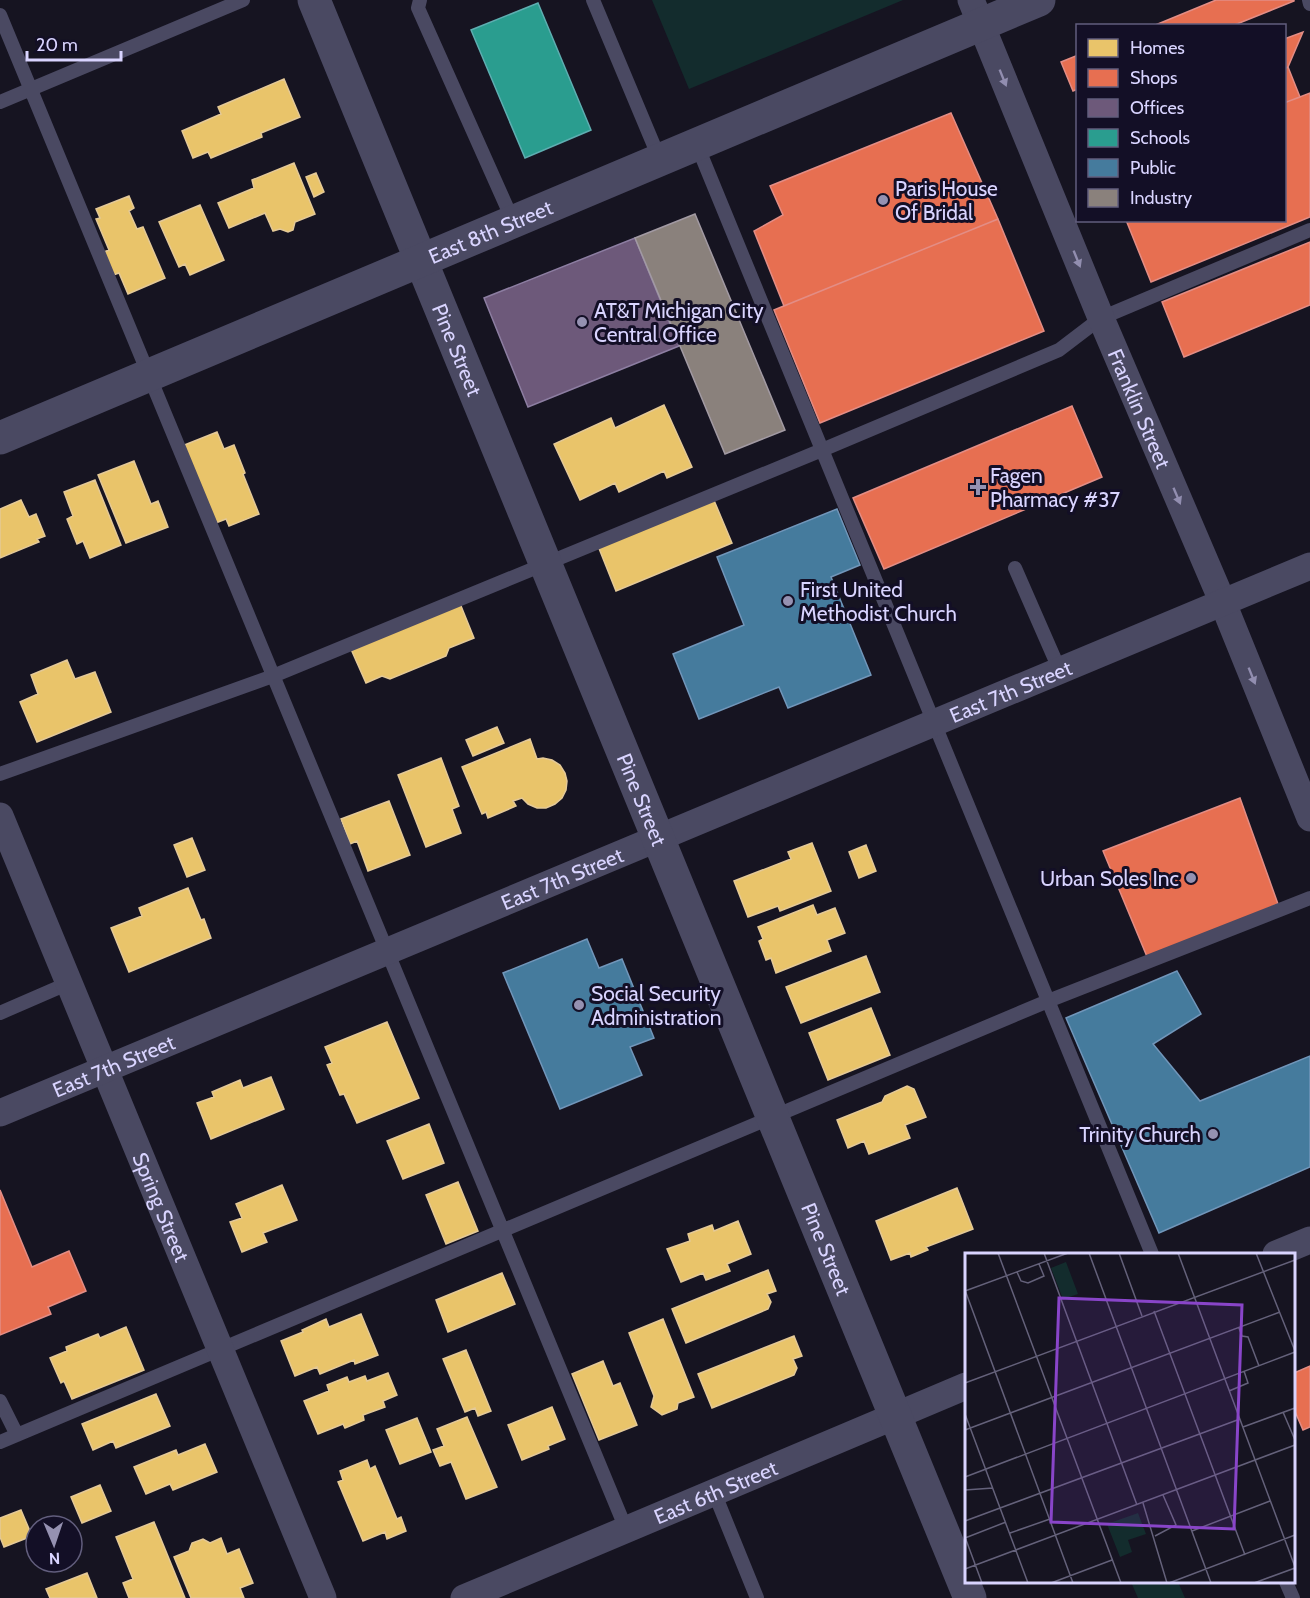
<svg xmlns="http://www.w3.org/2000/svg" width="1310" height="1598" viewBox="0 0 1310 1598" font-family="Cabin,sans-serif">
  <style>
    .green { fill: #132c2d }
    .homes { fill: #e9c46a; stroke: #e4c997; stroke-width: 1.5 }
    .shops { fill: #e76f51; stroke: #e38d85; stroke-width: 1.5 }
    .offices { fill: #6d597a; stroke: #8d7ea2; stroke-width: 1.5 }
    .schools { fill: #2a9d8f; stroke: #5eaeb1; stroke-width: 1.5 }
    .public { fill: #457b9d; stroke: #7196ba; stroke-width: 1.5 }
    .industry { fill: #8a817c; stroke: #a29aa3; stroke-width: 1.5 }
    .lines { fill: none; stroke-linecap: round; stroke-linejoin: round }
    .service { stroke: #4a4962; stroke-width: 14 }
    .minor { stroke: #4a4962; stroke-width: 27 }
    .tertiary { stroke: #4a4962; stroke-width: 33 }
    .oneway { fill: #928eb0 }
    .poi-dot { fill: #9591b1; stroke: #130f26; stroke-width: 2 }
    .labels { text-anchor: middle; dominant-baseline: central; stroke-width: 6; stroke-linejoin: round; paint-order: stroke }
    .poi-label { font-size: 21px; fill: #d9d4ff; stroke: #130f26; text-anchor: start }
    .street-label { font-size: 21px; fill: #d9d4ff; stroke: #130f26 }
    .inset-road { fill: none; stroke: #64617a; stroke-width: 1.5 }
    .view { fill: #8945c9; fill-opacity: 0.15; stroke: #8945c9; stroke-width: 3 }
    .inset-edge { fill: none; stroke: #d9d4ff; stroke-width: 3 }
  </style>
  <rect width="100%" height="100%" fill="#161421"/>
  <path class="green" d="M 652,0 L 903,0 L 689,89 Z
    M 1131,1582 L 1178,1582 L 1185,1598 L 1138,1598 Z"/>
  <path class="homes" d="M 284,79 L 300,117 L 261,133 L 262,137 L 211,158 L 208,152 L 193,158 L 182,131 L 221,114 L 218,107 Z
    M 294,163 L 315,214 L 295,222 L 293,230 L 288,232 L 280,229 L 273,231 L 265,213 L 229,228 L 218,203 L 254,188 L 252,180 Z
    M 316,173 L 324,192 L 314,197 L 306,177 Z
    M 129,196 L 134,208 L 129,211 L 137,229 L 143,227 L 165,278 L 128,294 L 119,273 L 113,275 L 104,252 L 109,250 L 96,219 L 100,218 L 96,209 Z
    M 200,205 L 224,260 L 190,275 L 185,264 L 179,267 L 159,222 Z
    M 664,405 L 692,467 L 667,478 L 664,471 L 619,492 L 615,483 L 580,500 L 554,444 L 611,418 L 615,428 Z
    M 217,432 L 224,449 L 234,445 L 245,473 L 243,474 L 259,514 L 229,526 L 226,519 L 213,524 L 182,446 Z
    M 134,461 L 151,504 L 158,501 L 168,527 L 126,543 L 98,475 Z
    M 95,480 L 121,545 L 90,558 L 83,541 L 77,544 L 67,519 L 73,516 L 64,492 Z
    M 713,498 L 732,543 L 616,591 L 598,546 Z
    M 21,500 L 29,517 L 36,514 L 45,536 L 37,539 L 39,542 L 0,558 L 0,509 Z
    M 459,601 L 474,638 L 449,648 L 446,656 L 390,679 L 382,676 L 366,683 L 350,647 Z
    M 67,660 L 75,679 L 95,672 L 111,712 L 37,742 L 20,702 L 38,694 L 31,675 Z
    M 497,727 L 504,743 L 473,756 L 466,740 Z
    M 530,739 L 537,759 L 543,758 L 552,760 L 560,765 L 565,773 L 567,781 L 566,790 L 562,798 L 555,804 L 546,808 L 537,808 L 528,804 L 522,798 L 513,801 L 516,806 L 488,818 L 486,812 L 482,814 L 462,767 Z
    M 441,758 L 459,806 L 452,809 L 461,833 L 426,847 L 398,775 Z
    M 389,801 L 410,855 L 368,871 L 357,841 L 350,844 L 341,819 Z
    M 192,838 L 205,870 L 187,877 L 174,845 Z
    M 812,843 L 831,891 L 780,911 L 778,906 L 748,917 L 734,881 L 791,859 L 788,852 Z
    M 866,845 L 876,871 L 859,878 L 849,852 Z
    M 188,888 L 201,920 L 204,919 L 211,938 L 129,972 L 111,928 L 142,916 L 139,908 Z
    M 813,905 L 817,915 L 835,908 L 845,933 L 827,940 L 831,951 L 776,973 L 771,958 L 766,960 L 759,941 L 763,939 L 758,927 Z
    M 866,956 L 880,992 L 801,1023 L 786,987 Z
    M 871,1008 L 890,1055 L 828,1080 L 809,1033 Z
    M 387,1022 L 419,1098 L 357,1123 L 344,1094 L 340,1095 L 327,1065 L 332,1063 L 325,1047 Z
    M 271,1077 L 284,1109 L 211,1139 L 197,1103 L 214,1097 L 212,1092 L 240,1080 L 243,1088 Z
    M 907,1086 L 914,1089 L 926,1117 L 905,1125 L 910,1138 L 869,1154 L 864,1141 L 848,1148 L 837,1120 L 882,1102 L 885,1096 Z
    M 429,1124 L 444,1163 L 403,1179 L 387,1141 Z
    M 458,1182 L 478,1231 L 446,1244 L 426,1195 Z
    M 282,1185 L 297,1220 L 263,1233 L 267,1242 L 242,1252 L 230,1222 L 242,1218 L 236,1204 Z
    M 957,1188 L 973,1229 L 926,1247 L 928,1250 L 911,1257 L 910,1253 L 891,1260 L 876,1221 Z
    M 738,1221 L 751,1254 L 727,1264 L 730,1271 L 706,1280 L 703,1273 L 681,1282 L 667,1249 L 690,1241 L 688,1234 L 712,1225 L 714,1231 Z
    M 768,1270 L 776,1291 L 767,1294 L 771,1302 L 768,1309 L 686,1343 L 672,1309 Z
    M 502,1273 L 515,1304 L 448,1332 L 436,1300 Z
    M 361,1314 L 378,1355 L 355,1364 L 354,1360 L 320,1374 L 317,1367 L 295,1376 L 281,1341 L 303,1332 L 302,1330 L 326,1319 L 329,1327 Z
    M 663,1319 L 694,1397 L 678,1403 L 677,1409 L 662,1415 L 651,1407 L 654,1396 L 629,1333 Z
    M 126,1327 L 144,1370 L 72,1399 L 64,1381 L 61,1383 L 50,1358 L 67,1351 L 66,1347 L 98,1334 L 100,1338 Z
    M 794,1336 L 802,1356 L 793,1359 L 797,1368 L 794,1375 L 712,1408 L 698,1374 Z
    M 466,1350 L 491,1411 L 478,1416 L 475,1408 L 465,1412 L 443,1359 Z
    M 603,1361 L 613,1386 L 620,1383 L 637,1425 L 599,1440 L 572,1374 Z
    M 388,1373 L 397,1395 L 383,1401 L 385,1407 L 363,1415 L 364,1420 L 345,1428 L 343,1424 L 318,1434 L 304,1401 L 329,1391 L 327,1385 L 347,1377 L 349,1382 L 365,1376 L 367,1381 Z
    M 156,1394 L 170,1426 L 116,1448 L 113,1441 L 93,1450 L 82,1424 Z
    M 552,1407 L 565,1439 L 548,1446 L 549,1449 L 522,1460 L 508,1425 Z
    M 467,1417 L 497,1487 L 466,1499 L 451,1462 L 440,1466 L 433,1450 L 444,1446 L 437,1429 Z
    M 417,1418 L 431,1452 L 400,1464 L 386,1430 Z
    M 205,1444 L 217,1472 L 173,1490 L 170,1484 L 146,1494 L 134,1467 L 176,1450 L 178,1455 Z
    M 367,1460 L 370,1469 L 375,1466 L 397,1519 L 401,1517 L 406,1531 L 387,1539 L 385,1532 L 363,1541 L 338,1482 L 343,1480 L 340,1471 Z
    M 100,1485 L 111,1511 L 82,1523 L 71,1497 Z
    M 21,1510 L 32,1536 L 4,1547 L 0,1537 L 0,1518 Z
    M 154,1522 L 185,1598 L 129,1598 L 123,1583 L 133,1579 L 116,1537 Z
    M 221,1538 L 227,1554 L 239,1549 L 253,1583 L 240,1588 L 244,1598 L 191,1598 L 174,1557 L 189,1551 L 192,1543 L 203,1539 L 210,1543 Z
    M 87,1573 L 97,1598 L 50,1598 L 46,1589 Z"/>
  <path class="shops" d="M 1216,0 L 1294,0 L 1294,1 L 1232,26 L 1153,26 Z
    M 1303,32 L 1288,67 L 1284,69 L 1284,39 Z
    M 1078,55 L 1078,89 L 1073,91 L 1061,62 Z
    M 1288,67 L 1300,97 L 1284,103 L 1284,69 Z
    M 1310,93 L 1310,217 L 1151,282 L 1126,220 L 1284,220 L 1284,103 Z
    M 951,113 L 998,219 L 784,306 L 754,231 L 783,215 L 770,186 Z
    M 998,219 L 1044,331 L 820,423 L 774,310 Z
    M 1310,242 L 1310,305 L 1184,357 L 1162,302 Z
    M 1072,406 L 1102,477 L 884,569 L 853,498 Z
    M 1240,798 L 1278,904 L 1148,959 L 1103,851 Z
    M 0,1190 L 32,1267 L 69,1251 L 86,1291 L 48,1307 L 51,1314 L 0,1335 Z
    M 1310,1366 L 1310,1427 L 1303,1430 L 1294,1409 L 1294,1373 Z"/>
  <path class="offices" d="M 635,238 L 679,346 L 528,407 L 484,298 Z"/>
  <path class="schools" d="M 538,3 L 591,130 L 525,158 L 471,30 Z"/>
  <path class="public" d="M 837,509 L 860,565 L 831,577 L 871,675 L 788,708 L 779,687 L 699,719 L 673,654 L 744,625 L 717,557 Z
    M 587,939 L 599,968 L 622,959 L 654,1038 L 630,1047 L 642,1075 L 560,1109 L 503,973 Z
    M 1177,971 L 1201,1014 L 1153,1044 L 1200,1101 L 1310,1056 L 1310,1167 L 1159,1233 L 1066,1018 Z"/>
  <path class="industry" d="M 695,214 L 785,430 L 725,454 L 635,238 Z"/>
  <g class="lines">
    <path class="service" d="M 420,0 L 418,8 L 513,221
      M 593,0 L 660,160
      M 1309,0 L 1310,4
      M 0,15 C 207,520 418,1024 626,1529
      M 0,102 L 243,0
      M 697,145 L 1152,1254
      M 1015,568 L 1060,671
      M 0,774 L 273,676 L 822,450 L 1059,350 L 1101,318 L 1310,230
      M 0,1013 L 69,983
      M 0,1401 L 17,1435
      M 0,1442 L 1048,1001 L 1310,898
      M 714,1492 L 757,1598
      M 1286,1582 L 1293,1598"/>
    <g class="minor">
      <path id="s1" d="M 971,0 L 1101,318 L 1223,603 L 1310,818"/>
      <path id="s2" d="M 0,816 L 323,1598"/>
      <path id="s3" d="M 0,1113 L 1310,566"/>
      <path d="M 1276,1254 L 1310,1240"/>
      <path id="s4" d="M 464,1598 L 966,1386"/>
    </g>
    <g class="tertiary">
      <path id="s5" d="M 314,0 L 970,1598"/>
      <path id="s6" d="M 0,438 L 1039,0"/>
    </g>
  </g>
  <defs><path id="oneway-solid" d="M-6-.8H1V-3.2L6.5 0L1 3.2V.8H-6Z" transform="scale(1.5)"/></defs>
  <g class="oneway">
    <use href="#oneway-solid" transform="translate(1003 78) rotate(68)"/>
    <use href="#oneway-solid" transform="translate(1077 259) rotate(68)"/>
    <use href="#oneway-solid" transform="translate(1177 496) rotate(67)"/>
    <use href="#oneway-solid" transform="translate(1252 676) rotate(68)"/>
  </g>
  <g class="poi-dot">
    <circle cx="883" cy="200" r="6"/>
    <circle cx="582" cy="322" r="6"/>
    <path d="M975 478h6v6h6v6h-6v6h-6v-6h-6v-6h6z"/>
    <circle cx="788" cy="601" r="6"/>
    <circle cx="1191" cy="878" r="6"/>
    <circle cx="579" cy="1005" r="6"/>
    <circle cx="1213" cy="1134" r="6"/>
  </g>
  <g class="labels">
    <g class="poi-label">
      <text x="895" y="188">Paris House<tspan x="895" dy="24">Of Bridal</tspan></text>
      <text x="594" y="310">AT&amp;T Michigan City<tspan x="594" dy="24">Central Office</tspan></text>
      <text x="990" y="475">Fagen<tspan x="990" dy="24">Pharmacy #37</tspan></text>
      <text x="800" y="589">First United<tspan x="800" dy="24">Methodist Church</tspan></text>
      <text x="1179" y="878" text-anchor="end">Urban Soles Inc</text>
      <text x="591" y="993">Social Security<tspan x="591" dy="24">Administration</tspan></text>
      <text x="1201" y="1134" text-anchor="end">Trinity Church</text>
    </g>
    <g class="street-label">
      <text stroke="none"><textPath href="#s6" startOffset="532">East 8th Street</textPath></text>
      <text stroke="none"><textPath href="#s5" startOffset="378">Pine Street</textPath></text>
      <text stroke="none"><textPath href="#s1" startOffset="442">Franklin Street</textPath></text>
      <text stroke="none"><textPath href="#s3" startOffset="1095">East 7th Street</textPath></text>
      <text stroke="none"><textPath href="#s5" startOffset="864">Pine Street</textPath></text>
      <text stroke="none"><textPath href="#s3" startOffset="609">East 7th Street</textPath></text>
      <text stroke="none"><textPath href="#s3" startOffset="123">East 7th Street</textPath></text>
      <text stroke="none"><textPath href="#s2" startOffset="423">Spring Street</textPath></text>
      <text stroke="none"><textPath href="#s5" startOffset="1350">Pine Street</textPath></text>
      <text stroke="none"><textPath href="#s4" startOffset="273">East 6th Street</textPath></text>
    </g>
  </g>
  <g transform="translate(965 1253)">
    <rect width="330" height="330" fill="#161421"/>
    <path d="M 101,9 L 113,41 L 98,46 L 86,15 ZM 173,260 L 181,281 L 163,287 L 167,299 L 155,304 L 142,271 Z" fill="#132c2d"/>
    <path class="inset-road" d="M 33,0 L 156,330M 79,0 L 172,252M 124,0 L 246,330M 154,0 L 177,63M 213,0 L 330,314M 291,0 L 330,98M 52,19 L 56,28 L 63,30 L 79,23 L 74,11M 0,37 L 108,330M 0,38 L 103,0M 189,58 L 280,302M 274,75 L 277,83 L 283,84 L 294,113M 0,130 L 330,7M 264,138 L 283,130 L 279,118M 318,159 L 330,187M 0,161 L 63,330M 278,174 L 330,155M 0,177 L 315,59M 0,224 L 330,99M 0,237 L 28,235M 178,250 L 202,330M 0,268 L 275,166M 227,278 L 305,248M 45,280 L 85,266M 190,283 L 211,272 L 198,242M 0,284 L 17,330M 0,285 L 41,269M 0,316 L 330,192M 86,330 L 147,307M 204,330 L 330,282M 289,330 L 330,315"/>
    <path class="view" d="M 94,45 L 277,52 L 269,276 L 86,269 Z"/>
    <rect width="330" height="330" class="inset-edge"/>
  </g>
  <rect x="1076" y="24" width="210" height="198" fill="#130f26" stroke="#625e7d" stroke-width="1.5"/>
  <rect x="1088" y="39" width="30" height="18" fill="#e9c46a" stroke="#625e7d" stroke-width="1.5"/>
  <text x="1130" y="54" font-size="18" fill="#d9d4ff">Homes</text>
  <rect x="1088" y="69" width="30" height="18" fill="#e76f51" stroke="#625e7d" stroke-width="1.5"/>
  <text x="1130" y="84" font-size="18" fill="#d9d4ff">Shops</text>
  <rect x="1088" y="99" width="30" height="18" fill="#6d597a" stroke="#625e7d" stroke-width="1.5"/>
  <text x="1130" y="114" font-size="18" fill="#d9d4ff">Offices</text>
  <rect x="1088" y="129" width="30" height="18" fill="#2a9d8f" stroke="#625e7d" stroke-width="1.5"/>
  <text x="1130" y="144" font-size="18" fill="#d9d4ff">Schools</text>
  <rect x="1088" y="159" width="30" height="18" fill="#457b9d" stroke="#625e7d" stroke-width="1.5"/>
  <text x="1130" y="174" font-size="18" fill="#d9d4ff">Public</text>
  <rect x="1088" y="189" width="30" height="18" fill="#8a817c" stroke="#625e7d" stroke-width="1.5"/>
  <text x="1130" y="204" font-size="18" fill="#d9d4ff">Industry</text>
  <g transform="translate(54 1544) rotate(178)"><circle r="28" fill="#130f26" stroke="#625e7d" stroke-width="1.5"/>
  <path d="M0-4.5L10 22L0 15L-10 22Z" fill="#9591b1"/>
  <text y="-9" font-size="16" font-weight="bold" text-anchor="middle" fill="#d9d4ff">N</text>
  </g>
  <path d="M27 51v9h94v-9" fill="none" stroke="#d9d4ff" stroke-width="3"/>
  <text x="36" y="51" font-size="18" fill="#d9d4ff" stroke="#130f26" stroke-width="4.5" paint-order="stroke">20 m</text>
</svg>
